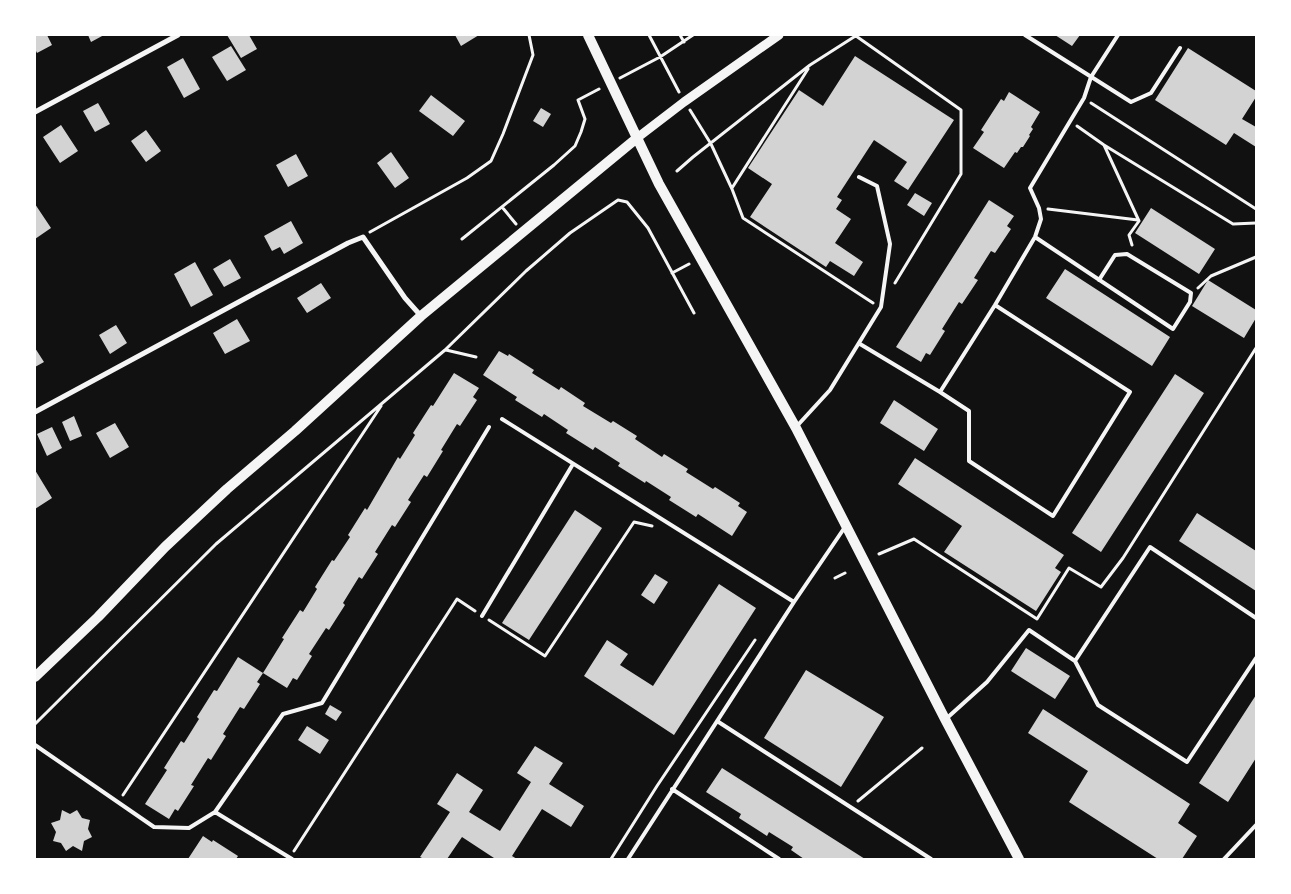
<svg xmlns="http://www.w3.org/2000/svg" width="1291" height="894" viewBox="0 0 1291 894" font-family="'DM Sans',sans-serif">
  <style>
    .building { fill: #d3d3d3 }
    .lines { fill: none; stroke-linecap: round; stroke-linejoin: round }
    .path { stroke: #f5f5f5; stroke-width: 3 }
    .service { stroke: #f5f5f5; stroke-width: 4 }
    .minor { stroke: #f5f5f5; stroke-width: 5 }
    .tertiary { stroke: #f5f5f5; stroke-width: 9 }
    .secondary { stroke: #f5f5f5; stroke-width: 10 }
  </style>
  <rect width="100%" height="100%" fill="#111"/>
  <path class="building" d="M 35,35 L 47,35 L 52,45 L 37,53 L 35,49 Z
    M 88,35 L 104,35 L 91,42 Z
    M 227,35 L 249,35 L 257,49 L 241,58 Z
    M 455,35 L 479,35 L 461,46 Z
    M 1055,35 L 1080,35 L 1072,46 Z
    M 231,46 L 246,70 L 227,81 L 212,57 Z
    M 1188,48 L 1256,91 L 1256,97 L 1242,119 L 1256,127 L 1256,147 L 1234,133 L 1226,145 L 1155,100 Z
    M 855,56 L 954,120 L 908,190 L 894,181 L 907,162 L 874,140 L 837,197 L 842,200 L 836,209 L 851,219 L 835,243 L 863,262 L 854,276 L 830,261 L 826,267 L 750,217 L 772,184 L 748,168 L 799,90 L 823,106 Z
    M 183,58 L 200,89 L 184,98 L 167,67 Z
    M 1009,92 L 1040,112 L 1031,127 L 1033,129 L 1029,135 L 1030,136 L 1023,147 L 1021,147 L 1017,153 L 1015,152 L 1004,168 L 973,148 L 984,132 L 981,130 L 1001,99 L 1004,101 Z
    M 431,95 L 465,121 L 453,136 L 419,111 Z
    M 98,103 L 110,124 L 95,132 L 83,111 Z
    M 541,108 L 551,114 L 543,127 L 533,121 Z
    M 61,125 L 78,151 L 60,163 L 43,137 Z
    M 146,130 L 161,151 L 146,162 L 131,141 Z
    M 391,152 L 409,178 L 395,188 L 377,163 Z
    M 296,154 L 308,176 L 288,187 L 276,165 Z
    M 915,193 L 932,203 L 924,216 L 907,205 Z
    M 989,200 L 1014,216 L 1007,226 L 1011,229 L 995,253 L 991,251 L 974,278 L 978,280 L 962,304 L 959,302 L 942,329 L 945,331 L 930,355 L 926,353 L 921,362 L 896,347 Z
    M 35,204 L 51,228 L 35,239 Z
    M 1151,208 L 1215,249 L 1199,274 L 1135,233 Z
    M 291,221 L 303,243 L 284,254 L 280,247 L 272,251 L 264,236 Z
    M 230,259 L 241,278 L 224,287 L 213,269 Z
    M 195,262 L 213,295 L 191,307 L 174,274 Z
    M 1065,269 L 1170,337 L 1152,366 L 1046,298 Z
    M 1208,280 L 1256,310 L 1256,318 L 1244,338 L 1192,306 Z
    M 321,283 L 331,298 L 307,313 L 297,298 Z
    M 237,319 L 250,341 L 225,354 L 213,333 Z
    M 116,325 L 127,343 L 110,354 L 99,335 Z
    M 35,348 L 44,362 L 35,367 Z
    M 499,351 L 508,356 L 509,354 L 534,370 L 532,373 L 559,390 L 561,387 L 585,403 L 583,406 L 611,423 L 613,421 L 637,436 L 635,439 L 662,457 L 664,454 L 688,469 L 686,472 L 713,489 L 715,487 L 740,503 L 738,506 L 747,512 L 732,536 L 698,514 L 696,517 L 669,500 L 671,497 L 646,481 L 645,483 L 618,466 L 620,463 L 595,447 L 593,450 L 566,433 L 568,430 L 544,414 L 542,417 L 515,400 L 517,397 L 483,375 Z
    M 454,373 L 479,388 L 473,397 L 477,400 L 460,426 L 457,424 L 441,450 L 443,451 L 427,477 L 424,475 L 408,500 L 411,502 L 395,527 L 392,525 L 375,552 L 378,554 L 362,579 L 359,577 L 343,603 L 345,605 L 329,630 L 326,628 L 309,654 L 312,656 L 297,680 L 293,678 L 287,688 L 263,673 L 284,639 L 282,638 L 300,610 L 303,612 L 317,589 L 315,587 L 332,560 L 334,561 L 350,537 L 348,535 L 365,508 L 367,510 L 398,457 L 400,459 L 415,435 L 413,433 L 431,405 L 433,406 Z
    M 1175,374 L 1204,393 L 1101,552 L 1072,533 Z
    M 894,400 L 938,429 L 924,451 L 880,423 Z
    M 74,416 L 82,436 L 70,441 L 62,422 Z
    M 115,423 L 129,447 L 110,458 L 96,433 Z
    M 52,427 L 62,448 L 47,456 L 37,434 Z
    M 915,458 L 1064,555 L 1055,568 L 1061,572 L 1036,611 L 944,552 L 962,526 L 898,484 Z
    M 35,470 L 52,498 L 35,509 Z
    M 575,510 L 602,528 L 529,640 L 502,623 Z
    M 1197,513 L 1256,551 L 1256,591 L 1179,541 Z
    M 655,574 L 668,582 L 654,604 L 641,595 Z
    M 719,584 L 756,608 L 674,735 L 584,676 L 607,640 L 628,654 L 620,665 L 653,686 Z
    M 1026,648 L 1070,676 L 1055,699 L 1011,671 Z
    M 238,657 L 263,673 L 257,682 L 260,684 L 244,709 L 240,707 L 223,734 L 226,736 L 211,760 L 208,758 L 191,785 L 194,786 L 178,811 L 175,809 L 169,819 L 145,804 L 167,770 L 164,768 L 181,741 L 184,743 L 199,719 L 197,717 L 214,690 L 217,691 Z
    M 806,670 L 884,717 L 841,787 L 764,738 Z
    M 1256,695 L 1256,758 L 1228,802 L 1199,783 Z
    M 330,705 L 342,712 L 336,721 L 325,714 Z
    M 1043,709 L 1190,804 L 1178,823 L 1197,836 L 1182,859 L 1158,859 L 1069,802 L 1088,771 L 1028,733 Z
    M 307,726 L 329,740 L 320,754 L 298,740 Z
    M 535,746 L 563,763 L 549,784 L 584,806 L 571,827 L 542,809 L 512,856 L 517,859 L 493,859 L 494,858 L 462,837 L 447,859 L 424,859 L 420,857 L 450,812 L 437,804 L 457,773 L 483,790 L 469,812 L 500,831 L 531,782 L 517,773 Z
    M 722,768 L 865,859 L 804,859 L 791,850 L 793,847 L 769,832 L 767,836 L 739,818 L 741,814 L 706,792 Z
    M 62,810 L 70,814 L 77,810 L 82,818 L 90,820 L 88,829 L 92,837 L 84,841 L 82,851 L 73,846 L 66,851 L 61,843 L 53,841 L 56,832 L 51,823 L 60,820 Z
    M 203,836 L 212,842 L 213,840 L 238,856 L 236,859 L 188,859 Z"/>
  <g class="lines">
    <path class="path" d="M 649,35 L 679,92
      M 680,35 L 684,42
      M 856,36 L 961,110 L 961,174 L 895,283
      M 620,78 L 660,57 L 693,35
      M 1091,103 L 1256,209
      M 690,110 L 711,144 L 732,189 L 743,218 L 873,303
      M 1077,126 L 1104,145 L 1233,224 L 1256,223
      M 1104,145 L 1139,221 L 1129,235 L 1132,245
      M 677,171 L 693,157 L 810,65 L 857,35
      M 732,188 L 808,69
      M 502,207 L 516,224
      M 1048,209 L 1138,220
      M 370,232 L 467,178 L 491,161 L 503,134 L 533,55 L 529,35
      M 462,239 L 554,165 L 575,146 L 581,132 L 585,119 L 578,100 L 599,89
      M 672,273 L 689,264
      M 1198,288 L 1211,276 L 1256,257
      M 446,350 L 476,357
      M 879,554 L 914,539 L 1037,619 L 1069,568 L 1101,587 L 1123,558 L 1256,348
      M 835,578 L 845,573
      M 489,620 L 545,656 L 634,522 L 652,526
      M 35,724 L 216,544 L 445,350 L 526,271 L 570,233 L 618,200 L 627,202 L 648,228 L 694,313
      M 123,795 L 381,406
      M 858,801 L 922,748
      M 294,851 L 457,599 L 475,611
      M 611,859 L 657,786 L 755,640"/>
    <path class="service" d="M 1025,35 L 1131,102 L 1151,93 L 1180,48
      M 1035,237 L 1173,329 L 1190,302 L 1191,293 L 1127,254 L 1115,255 L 1099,280
      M 995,305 L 1130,392 L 1053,516 L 969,461 L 969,411 L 940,392 L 995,305 L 1035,237 L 1041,219 L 1039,208 L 1030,188 L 1084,98 L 1091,77 L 1118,35
      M 860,344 L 940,392
      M 502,419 L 794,602
      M 797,426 L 830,390 L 881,307 L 890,244 L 877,186 L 859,177
      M 482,616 L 573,464
      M 1075,661 L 1150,547 L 1256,618
      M 947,718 L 987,682 L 1029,630 L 1075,661 L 1098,705 L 1187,762 L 1256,658
      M 717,721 L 931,859
      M 35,745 L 154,827 L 189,828 L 215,812 L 283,714 L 322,703 L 489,427
      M 672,789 L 779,859
      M 215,812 L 292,859
      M 628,859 L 794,602 L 845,527
      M 1224,859 L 1256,825"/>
    <path class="minor" d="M 35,112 L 178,35
      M 35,412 L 348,243 L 363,237 L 405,298 L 421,316"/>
    <path class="tertiary" d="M 637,138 L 684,102 L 779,35"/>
    <path class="secondary" d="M 588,35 L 659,184 L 796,428 L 945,719 L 1019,859
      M 35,677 L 98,617 L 165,547 L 227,489 L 295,431 L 421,316 L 637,138"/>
  </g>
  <rect width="1291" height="894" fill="none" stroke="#ffffff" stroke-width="72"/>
</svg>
